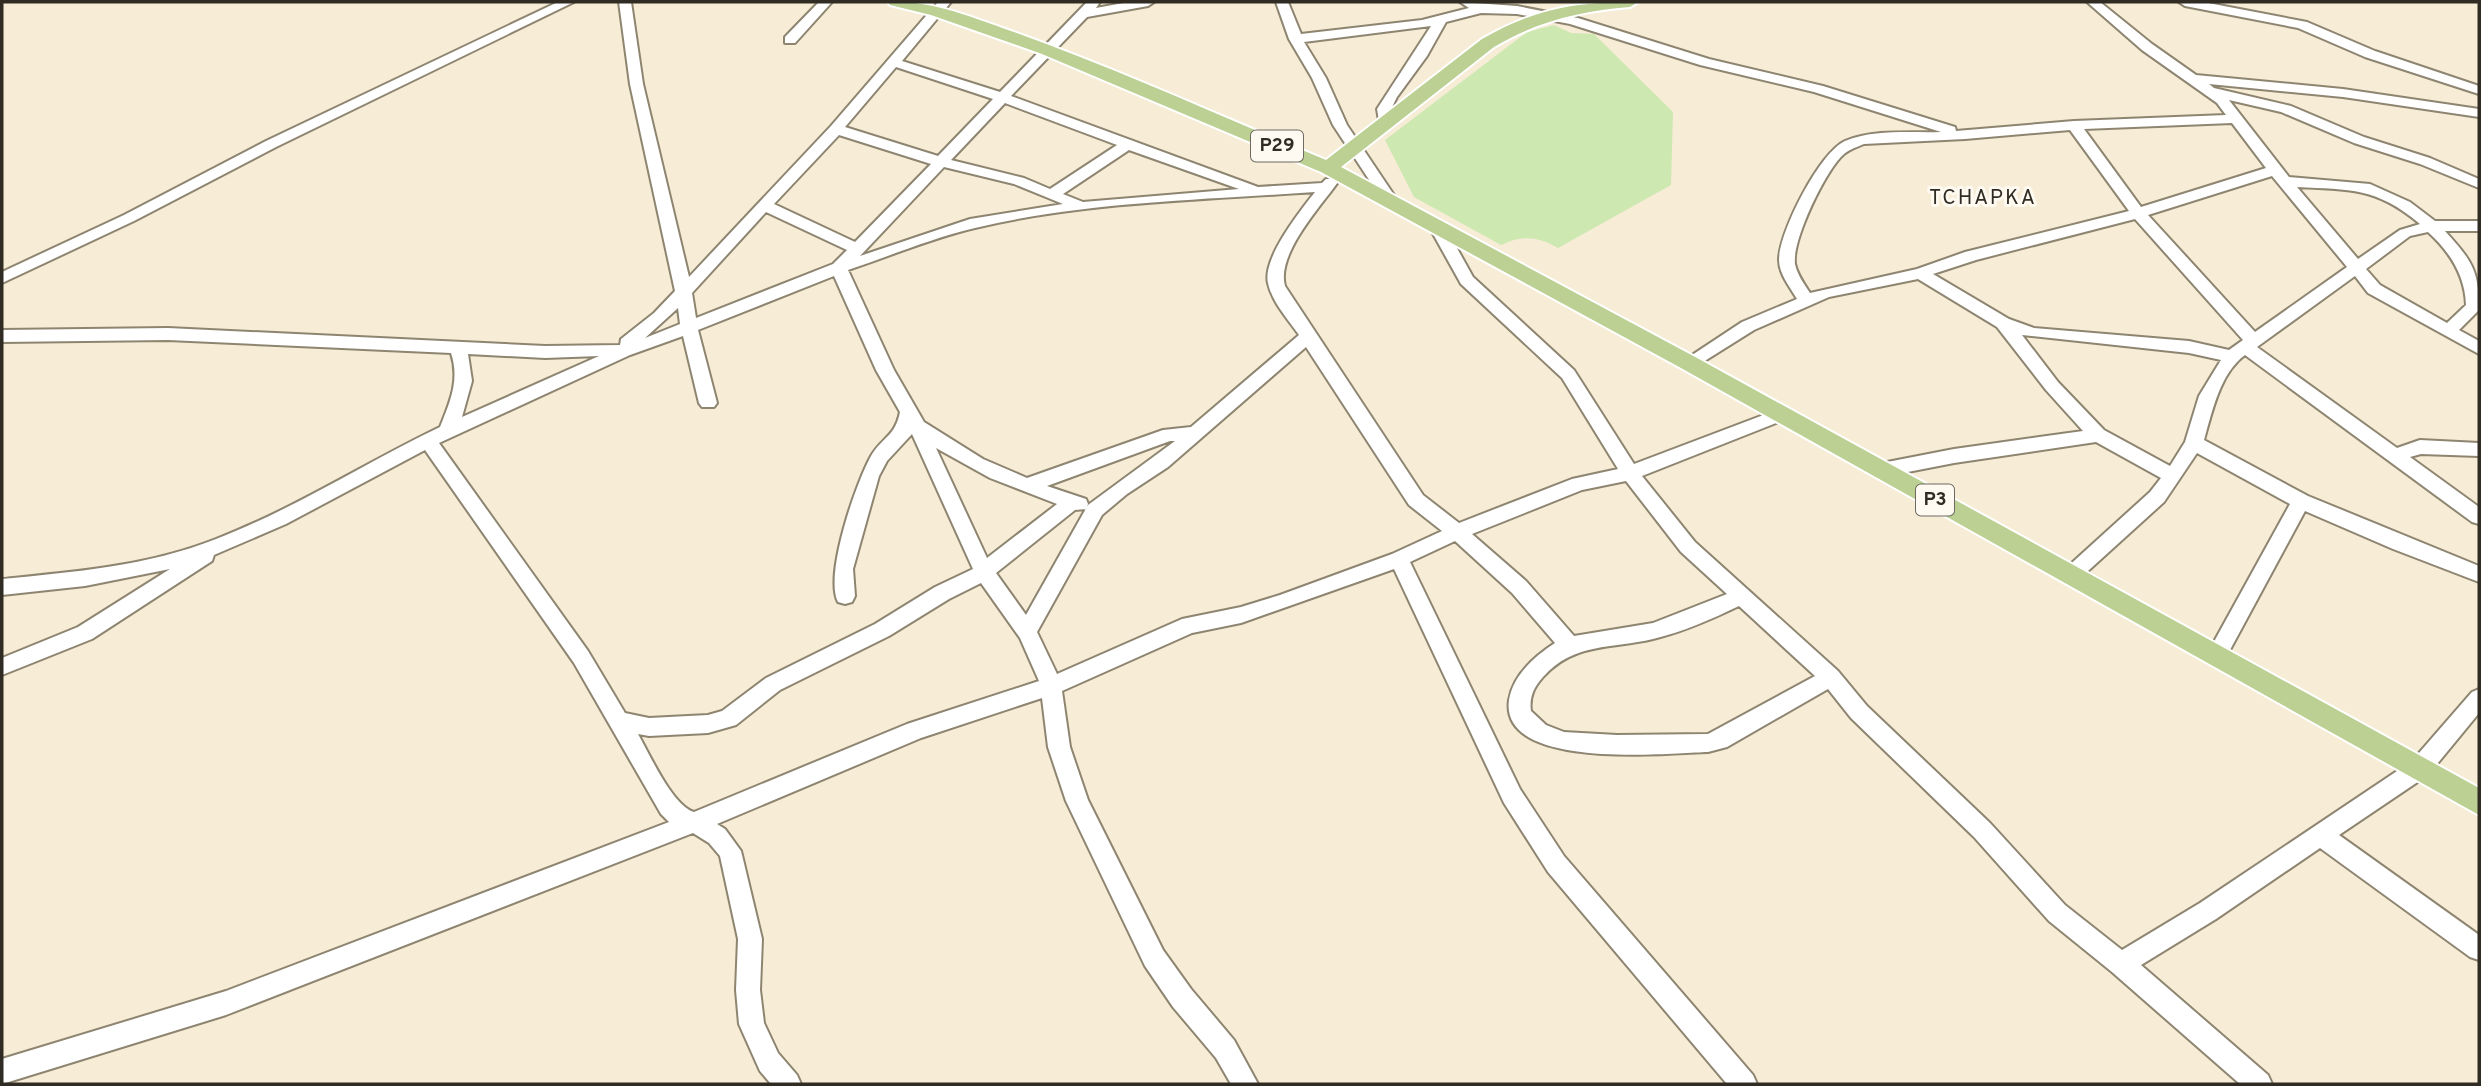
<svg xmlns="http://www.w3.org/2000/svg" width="2481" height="1086" viewBox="0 0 2481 1086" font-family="Overpass,sans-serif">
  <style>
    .green { fill: #cde8b1 }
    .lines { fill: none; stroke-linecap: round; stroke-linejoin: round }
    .minor-casing { stroke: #8e8571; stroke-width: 4 }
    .major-casing { stroke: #fff; stroke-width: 4 }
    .minor { fill: #fff; fill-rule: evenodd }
    .major { fill: #bbd092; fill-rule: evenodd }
    .labels { text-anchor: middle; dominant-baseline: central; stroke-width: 6; stroke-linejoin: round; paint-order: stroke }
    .shield { fill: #fefaf1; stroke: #6e6a62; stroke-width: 2 }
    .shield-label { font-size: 19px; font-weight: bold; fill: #302c24 }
    .far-quarter-label { font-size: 21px; letter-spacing: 2px; fill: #302c24; stroke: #fefaf1 }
  </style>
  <rect width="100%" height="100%" fill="#f7ecd6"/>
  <path class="green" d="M 1554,25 L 1571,33 L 1594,34 L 1673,112 L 1671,185 L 1558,248 C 1538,236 1521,235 1501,245 L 1414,197 L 1385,140 L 1527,32 Z"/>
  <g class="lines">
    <defs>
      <path id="minor" d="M 558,2 L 574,2 L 276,147 L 134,221 L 2,283 L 2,272 L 124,215 L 266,141 Z
        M 619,2 L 631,2 L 643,84 L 689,277 L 831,126 L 938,2 L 951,2 L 902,61 L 1000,92 L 1087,2 L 1100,2 L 1096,8 L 1129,2 L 1154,2 L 1148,6 L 1087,17 L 1011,96 L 1258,187 L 1322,183 L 1326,179 L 1336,179 L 1338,182 C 1321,206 1276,254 1285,286 L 1423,495 L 1459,523 L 1572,479 L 1618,469 L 1562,378 L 1461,284 L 1427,223 L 1435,218 L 1443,223 L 1473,277 L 1574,370 L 1634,464 L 1774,411 L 1786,411 L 1789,415 L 1786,419 L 1642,476 L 1695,542 L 1838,671 L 1867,706 L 1990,823 L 2065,905 L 2122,950 L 2200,903 L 2412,761 L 2472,692 L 2479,689 L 2479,713 L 2428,775 L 2339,835 L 2479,935 L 2479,960 L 2470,957 L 2320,848 L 2216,919 L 2141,965 L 2268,1075 L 2272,1084 L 2240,1084 L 2112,972 L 2049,921 L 1974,837 L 1851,718 L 1828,689 L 1727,747 L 1708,752 C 1669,753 1499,771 1509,700 C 1513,675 1535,656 1555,643 L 1512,593 L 1455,541 L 1410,562 L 1520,789 L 1564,856 L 1753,1075 L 1757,1084 L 1727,1084 L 1548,872 L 1504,803 L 1394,569 L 1241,623 L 1192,633 L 1062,691 L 1070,747 L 1088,800 L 1163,950 L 1191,989 L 1234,1040 L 1258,1084 L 1231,1084 L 1216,1058 L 1173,1007 L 1145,966 L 1066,801 L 1048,747 L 1042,698 L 921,738 L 717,824 L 725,829 L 741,851 L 762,939 L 760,990 L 764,1023 L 778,1053 L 797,1075 L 801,1084 L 771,1084 L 760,1071 L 739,1024 L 736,990 L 738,939 L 720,856 L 709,843 L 693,833 L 226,1015 L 2,1084 L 2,1059 L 226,991 L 669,822 L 661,814 L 574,663 L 425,450 L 286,524 L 214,555 L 212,561 L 92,639 L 2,675 L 2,658 L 78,627 L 170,569 L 85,586 L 2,595 L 2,579 C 74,572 148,566 216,539 C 294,509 365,463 440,427 C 450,402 460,380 451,353 L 168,340 L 2,342 L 2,330 L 168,328 L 545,346 L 620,345 L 621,339 L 654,313 L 675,291 L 630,84 ZM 896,67 L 993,99 L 938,156 L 845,127 ZM 1005,103 L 1117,145 L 1050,189 L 1024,178 L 951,160 ZM 839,135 L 931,164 L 855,242 L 774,204 ZM 1129,150 L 1239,189 L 1083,202 L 1063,194 ZM 944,167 L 1014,184 L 1063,204 L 970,219 L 860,256 ZM 1315,192 C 1300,211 1262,259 1268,283 C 1272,302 1288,319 1299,335 L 1191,427 L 1163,430 L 1027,478 L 983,459 L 924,422 L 894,370 L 848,270 C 890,256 932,238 975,228 C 1082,202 1204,200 1315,192 ZM 766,212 L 847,250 L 833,264 L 696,318 L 692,293 ZM 834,276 L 876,370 L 900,412 C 895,437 882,437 871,456 C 856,483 824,575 838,602 L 845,604 L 852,602 L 855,596 L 853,569 L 879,476 L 887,461 L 912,434 L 973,569 L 935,587 L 875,624 L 766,678 L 722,711 L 708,715 L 649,718 L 625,713 L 588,651 L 439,443 L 630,355 L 683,336 L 699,403 L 702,407 L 714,407 L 717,403 L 698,330 ZM 678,308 L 680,324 L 645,338 ZM 1306,347 L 1409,505 L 1442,531 L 1392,554 L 1280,595 L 1241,607 L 1182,619 L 1057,674 L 1037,632 L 1102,515 L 1127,494 L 1168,467 ZM 468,354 L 545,358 L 599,356 L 462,417 L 472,381 ZM 1170,441 L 1175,441 L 1088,505 L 1026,615 L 996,573 L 1075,510 L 1086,509 L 1088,504 L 1086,499 L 1047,486 ZM 936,448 L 990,478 L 1057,504 L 987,558 ZM 1626,481 L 1681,552 L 1727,594 L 1653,623 L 1574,636 L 1526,581 L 1472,534 L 1582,490 ZM 981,583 L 1020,638 L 1039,681 L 907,724 L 694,812 C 672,805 650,755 638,734 L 649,736 L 708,733 L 736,725 L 780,690 L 889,636 L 949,599 ZM 1739,606 L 1815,676 L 1708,734 L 1617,735 L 1564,732 L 1546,725 L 1531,711 C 1529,697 1534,687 1543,677 C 1574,642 1612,649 1653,639 C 1683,632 1712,619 1739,606 Z
        M 819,2 L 832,2 L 795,43 L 785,43 L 785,37 Z
        M 1276,2 L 1288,2 L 1301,34 L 1422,20 L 1469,8 L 1460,2 L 1517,6 L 1578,18 L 1709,59 L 1823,86 L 1955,127 L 1956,131 L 2074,121 L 2226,115 L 2217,103 L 2142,50 L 2087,2 L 2100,2 L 2152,44 L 2196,75 L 2343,89 L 2479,109 L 2479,117 L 2343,97 L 2209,84 L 2214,88 L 2291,106 L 2364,137 L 2430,158 L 2479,179 L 2479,188 L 2420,164 L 2354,143 L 2281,112 L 2229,100 L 2289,177 L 2370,184 L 2410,202 L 2435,221 L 2479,221 L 2479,231 L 2445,231 C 2472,261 2479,270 2479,310 L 2459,330 L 2479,341 L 2479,354 L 2368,293 L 2355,276 L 2257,347 L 2397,448 L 2420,440 L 2479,443 L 2479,456 L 2421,454 L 2410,457 L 2479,507 L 2479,524 L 2472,522 L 2245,355 C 2220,373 2212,412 2204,440 L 2308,496 L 2479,566 L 2479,582 L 2393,549 L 2305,511 L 2224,661 L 2217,663 L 2210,661 L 2207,655 L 2210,649 L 2290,504 L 2197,453 L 2164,502 L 2078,580 L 2071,583 L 2064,580 L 2061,575 L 2064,570 L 2150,492 L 2161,478 L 2096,442 L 1954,463 L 1882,477 L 1876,475 L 1873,470 L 1876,465 L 1882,463 L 1954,449 L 2083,431 L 2046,390 L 1997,327 L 1918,279 L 1829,297 L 1754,330 L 1695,367 L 1689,369 L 1680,363 L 1742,322 L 1797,299 C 1790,287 1779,274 1779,260 C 1779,232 1820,152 1845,141 C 1874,129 1911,133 1941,132 L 1814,92 L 1700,65 L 1570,24 L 1517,14 L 1481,13 L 1446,22 L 1427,56 L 1397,97 L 1391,109 L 1393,121 L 1386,125 L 1379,121 L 1377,109 L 1431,26 L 1304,42 L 1326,78 L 1347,125 L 1398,201 L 1390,206 L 1385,204 L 1333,125 L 1312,78 L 1289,39 ZM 2232,123 L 2266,168 L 2141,207 L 2084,129 ZM 2070,130 L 2129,211 L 1965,252 L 1917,269 L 1810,293 C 1804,284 1797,274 1795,264 C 1792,240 1826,169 1844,154 C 1850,149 1857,147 1864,144 L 1965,139 ZM 2272,176 L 2347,267 L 2255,332 L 2148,215 ZM 2297,187 C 2351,190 2376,187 2420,224 L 2400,230 L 2358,259 ZM 2135,219 L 2243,340 L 2229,350 L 2189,341 L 2034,328 L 2009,319 L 1933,274 L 1976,260 ZM 2428,232 C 2450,252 2465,275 2466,305 L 2447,323 L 2380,285 L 2366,269 L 2410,236 ZM 2022,335 L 2189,353 L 2221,360 L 2199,396 L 2185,442 L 2170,466 L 2104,430 L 2058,382 Z
        M 2179,2 L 2203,2 L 2307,22 L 2375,51 L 2479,86 L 2479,94 L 2365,57 L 2298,28 L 2185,6 Z"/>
      <path id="major" d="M 888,2 C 931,0 970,17 1011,31 C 1118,69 1222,117 1326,160 L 1482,39 C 1537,8 1575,2 1638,2 L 1630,7 C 1580,11 1538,21 1494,47 L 1341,167 L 1697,358 L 2479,788 L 2479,815 L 1681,368 L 1321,172 L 1042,54 L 931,15 L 890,5 Z"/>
    </defs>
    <use href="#minor" class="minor-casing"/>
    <use href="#major" class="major-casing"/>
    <use href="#minor" class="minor"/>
    <use href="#major" class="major"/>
  </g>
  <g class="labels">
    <g class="shield">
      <rect x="1251" y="130.5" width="52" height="31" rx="5"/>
      <rect x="1916" y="484.5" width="38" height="31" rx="5"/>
    </g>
    <g class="shield-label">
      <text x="1277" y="146">P29</text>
      <text x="1935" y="500">P3</text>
    </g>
    <g class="far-quarter-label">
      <text x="1983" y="198">TCHAPKA</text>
    </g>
  </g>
  <rect width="2481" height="1086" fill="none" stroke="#302c24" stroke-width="7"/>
</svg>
